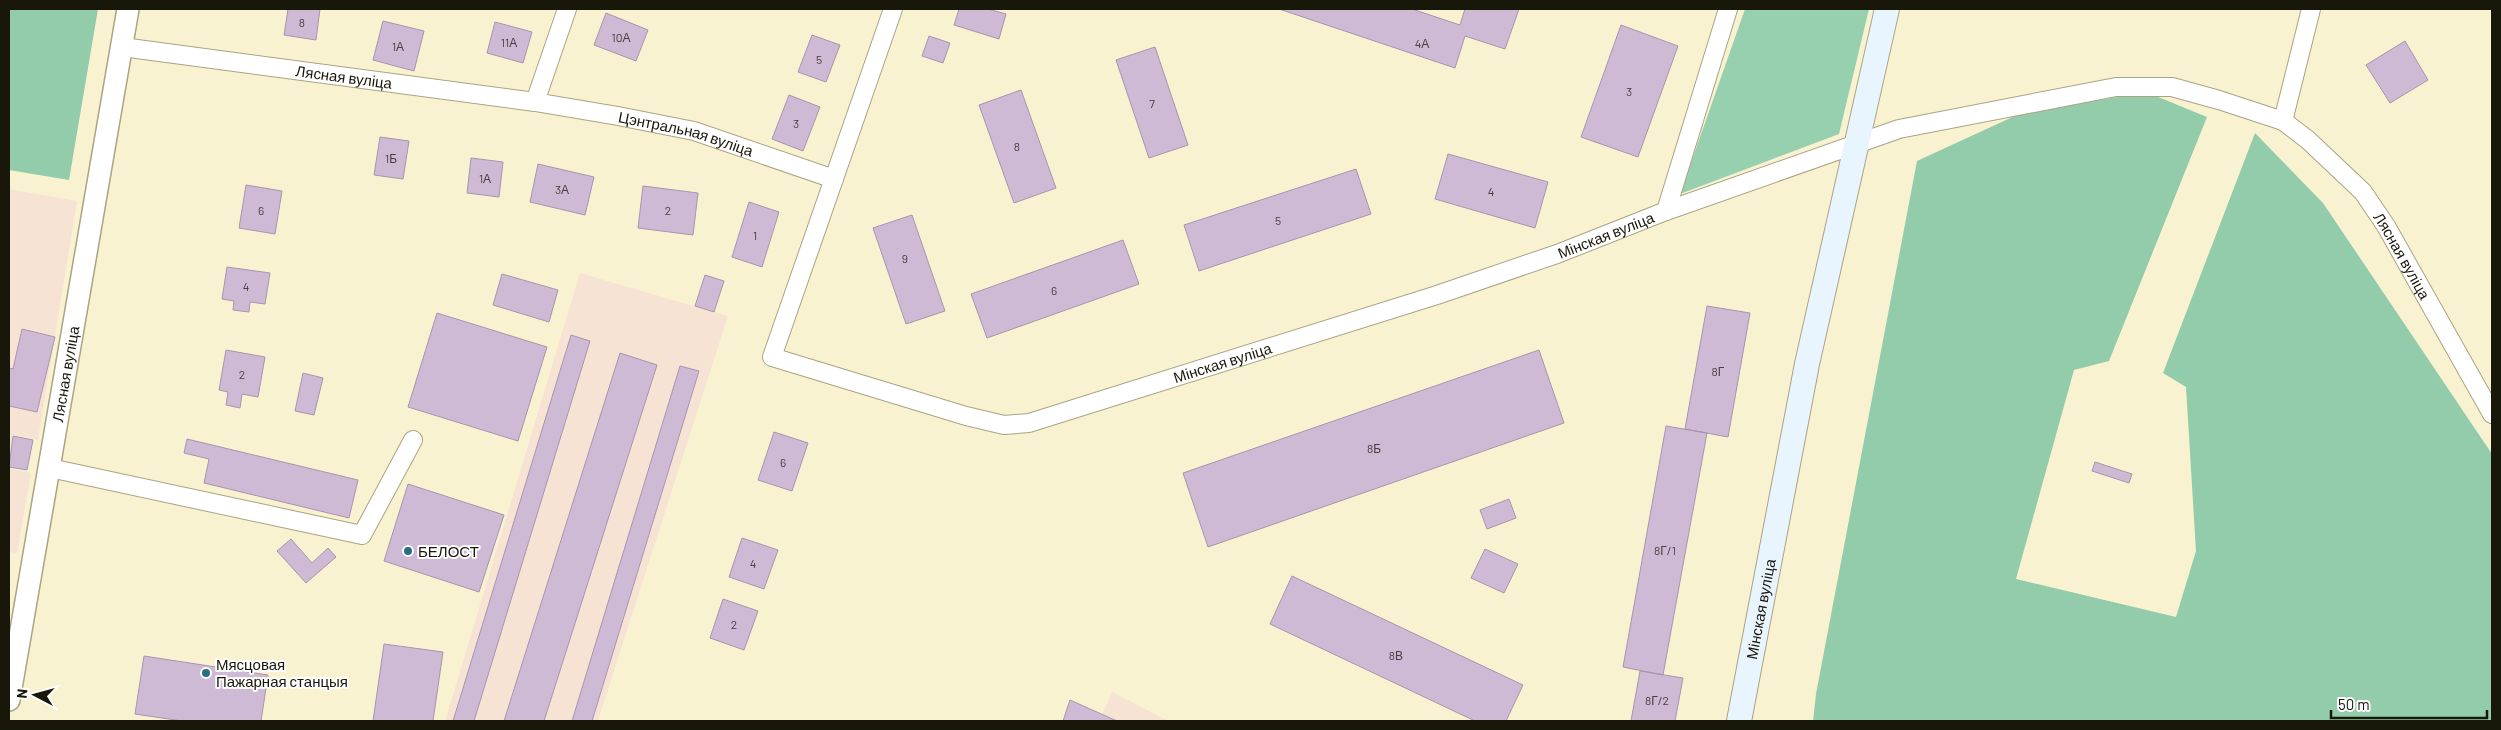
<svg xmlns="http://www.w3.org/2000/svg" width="2501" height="730" viewBox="0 0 2501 730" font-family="Barlow,sans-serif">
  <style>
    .industrial { fill: #f7e3d4 }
    .green { fill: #97d0ae }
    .forest { fill: #92ccaa }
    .building { fill: #cfbad5; stroke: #a894ae }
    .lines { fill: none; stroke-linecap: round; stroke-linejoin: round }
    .minor-casing { stroke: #aaa384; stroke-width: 20 }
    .tertiary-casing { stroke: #aaa384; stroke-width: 24 }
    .secondary-casing { stroke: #aaa384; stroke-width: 26 }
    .minor { stroke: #fff; stroke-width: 18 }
    .tertiary { stroke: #fff; stroke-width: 21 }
    .secondary { stroke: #e8f4fe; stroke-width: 24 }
    .poi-dot { fill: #2a6d7f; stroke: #fefefe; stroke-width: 2 }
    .labels { text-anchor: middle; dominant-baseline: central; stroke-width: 4; stroke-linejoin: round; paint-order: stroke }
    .number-label { font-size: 12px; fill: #463f3d }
    .street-label { font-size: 15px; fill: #19160a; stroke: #fefefe }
    .poi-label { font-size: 15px; fill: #19160a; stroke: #fefefe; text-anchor: start }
  </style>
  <rect width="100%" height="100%" fill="#f9f2d1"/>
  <path class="industrial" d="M 9,189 L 77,201 L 38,440 L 12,435 L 9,455 Z
    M 580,273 L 728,316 L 598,721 L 445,721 Z
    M 9,468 L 31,473 L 17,554 L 9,551 Z
    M 1112,692 L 1169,721 L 1099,721 Z"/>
  <path class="green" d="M 1745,9 L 1869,9 L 1839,134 L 1680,194 Z"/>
  <path class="forest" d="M 9,9 L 98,9 L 69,180 L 9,170 Z
    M 2146,92 L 2207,117 L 2109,361 L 2074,370 L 2016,579 L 2176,617 L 2196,551 L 2186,387 L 2163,373 L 2255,133 L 2323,203 L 2492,454 L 2492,721 L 1813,721 L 1816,694 L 1917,161 L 2019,114 Z"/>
  <path class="building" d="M 288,9 L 320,9 L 316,40 L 284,35 Z
    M 959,9 L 988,9 L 1006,14 L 999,39 L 954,25 Z
    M 1279,9 L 1412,9 L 1460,25 L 1465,9 L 1519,9 L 1505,49 L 1465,36 L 1455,68 Z
    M 606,13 L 648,30 L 636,61 L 594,45 Z
    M 383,21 L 424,31 L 414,71 L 373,60 Z
    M 495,22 L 532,32 L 523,63 L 487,53 Z
    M 1621,25 L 1678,46 L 1638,157 L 1581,137 Z
    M 812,35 L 840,45 L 826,82 L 798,72 Z
    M 929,36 L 950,43 L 943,63 L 922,56 Z
    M 2405,41 L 2428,80 L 2390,103 L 2366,65 Z
    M 1155,47 L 1188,145 L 1149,158 L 1116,60 Z
    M 1021,90 L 1056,188 L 1014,203 L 979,105 Z
    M 789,95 L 820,107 L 803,151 L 772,139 Z
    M 380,137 L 409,141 L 403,179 L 374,175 Z
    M 1448,154 L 1548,182 L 1535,228 L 1435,199 Z
    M 471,158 L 503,162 L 499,197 L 467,193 Z
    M 538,164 L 594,177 L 585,215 L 530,202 Z
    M 1356,169 L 1371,214 L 1199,271 L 1184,225 Z
    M 246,185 L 282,191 L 275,234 L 239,228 Z
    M 643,186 L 698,193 L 693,235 L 638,228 Z
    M 749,202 L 779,212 L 762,267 L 732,257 Z
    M 912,215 L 945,311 L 906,324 L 873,228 Z
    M 1123,240 L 1139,284 L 987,338 L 971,294 Z
    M 227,267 L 270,273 L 265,304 L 250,302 L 249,312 L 233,310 L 234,301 L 222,299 Z
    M 502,274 L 558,290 L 549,322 L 493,305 Z
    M 705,275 L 724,281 L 714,312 L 695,306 Z
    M 1707,306 L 1750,313 L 1728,437 L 1685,429 Z
    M 437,313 L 547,347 L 518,441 L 408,407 Z
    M 22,329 L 55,337 L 37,412 L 9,406 L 9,368 L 13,369 Z
    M 571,335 L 590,341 L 474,721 L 453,721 Z
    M 226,350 L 265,357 L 258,397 L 242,394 L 240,408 L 226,405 L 228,392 L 219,390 Z
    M 1539,350 L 1564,423 L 1208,547 L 1183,473 Z
    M 620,353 L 657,365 L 544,721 L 504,721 Z
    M 680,366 L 699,371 L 592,721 L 572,721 Z
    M 303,373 L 323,378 L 314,415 L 295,411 Z
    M 1666,426 L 1707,433 L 1663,675 L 1623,667 Z
    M 774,432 L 808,443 L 792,491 L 758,480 Z
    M 13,436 L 33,440 L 27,470 L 9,467 Z
    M 187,439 L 358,480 L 349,518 L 204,483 L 209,459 L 184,453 Z
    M 2095,462 L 2132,474 L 2129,483 L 2092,471 Z
    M 408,484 L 504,515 L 479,592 L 384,561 Z
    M 1509,499 L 1516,518 L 1487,529 L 1480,510 Z
    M 742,538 L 778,550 L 764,589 L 729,577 Z
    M 291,539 L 312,563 L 328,548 L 336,557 L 306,583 L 277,551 Z
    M 1485,549 L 1518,564 L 1504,593 L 1471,578 Z
    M 1292,576 L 1523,685 L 1506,721 L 1475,721 L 1270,624 Z
    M 723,599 L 758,611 L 744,650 L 710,638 Z
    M 384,644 L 443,652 L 433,721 L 373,721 Z
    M 144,656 L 268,675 L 261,721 L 182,721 L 135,714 Z
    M 1640,671 L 1683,678 L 1675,721 L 1631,721 Z
    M 1070,700 L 1117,721 L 1063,721 Z"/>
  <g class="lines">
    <defs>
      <g id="minor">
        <path id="s1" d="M 893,9 L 772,357 L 966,416 L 1004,425 L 1029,423 L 1437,295 L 1557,254 L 1666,211 L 1899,129 L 2116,87 L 2172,87 L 2219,100 L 2283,121 L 2308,140 L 2363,192 L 2386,226 L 2492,414"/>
        <path id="s2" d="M 122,47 L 535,102 L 618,116 L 694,131 L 834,179"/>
        <path d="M 535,102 L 567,9"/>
        <path d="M 2283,121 L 2311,9"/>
        <path d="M 1666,211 L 1728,9"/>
        <path d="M 50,468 L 362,535 L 413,440"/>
      </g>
      <g id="tertiary">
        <path id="s3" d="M 9,700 L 128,9"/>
      </g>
      <g id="secondary">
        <path id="s4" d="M 1739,721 L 1807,364 L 1887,9"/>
      </g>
    </defs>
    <use href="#minor" class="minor-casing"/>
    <use href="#tertiary" class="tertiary-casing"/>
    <use href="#secondary" class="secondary-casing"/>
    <use href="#minor" class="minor"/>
    <use href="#tertiary" class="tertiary"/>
    <use href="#secondary" class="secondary"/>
  </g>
  <g class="poi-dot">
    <circle cx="408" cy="551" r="5"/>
    <circle cx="206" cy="673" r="5"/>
  </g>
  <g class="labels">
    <g class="number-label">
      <text x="302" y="22">8</text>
      <text x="621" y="37">10А</text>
      <text x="509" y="42">11А</text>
      <text x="1422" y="43">4А</text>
      <text x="398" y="46">1А</text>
      <text x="819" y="59">5</text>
      <text x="1629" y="91">3</text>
      <text x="1152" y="103">7</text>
      <text x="796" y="123">3</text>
      <text x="1017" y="146">8</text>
      <text x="391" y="158">1Б</text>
      <text x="485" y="178">1А</text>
      <text x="562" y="189">3А</text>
      <text x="1491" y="191">4</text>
      <text x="261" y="210">6</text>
      <text x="668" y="210">2</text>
      <text x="1278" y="220">5</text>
      <text x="755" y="235">1</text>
      <text x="905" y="258">9</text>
      <text x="246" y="286">4</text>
      <text x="1054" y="290">6</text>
      <text x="1718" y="371">8Г</text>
      <text x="242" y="374">2</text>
      <text x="1374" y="448">8Б</text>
      <text x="783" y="462">6</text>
      <text x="1665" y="550">8Г/1</text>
      <text x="753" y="563">4</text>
      <text x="734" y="624">2</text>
      <text x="1396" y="655">8В</text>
      <text x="1657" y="700">8Г/2</text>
    </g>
    <g class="street-label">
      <text stroke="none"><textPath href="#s2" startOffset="224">Лясная вуліца</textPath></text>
      <text stroke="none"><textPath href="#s2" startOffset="571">Цэнтральная вуліца</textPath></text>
      <text stroke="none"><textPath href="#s1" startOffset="1242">Мінская вуліца</textPath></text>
      <text stroke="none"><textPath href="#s1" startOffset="2129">Лясная вуліца</textPath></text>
      <text stroke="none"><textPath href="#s1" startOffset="838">Мінская вуліца</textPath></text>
      <text stroke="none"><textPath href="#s3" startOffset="331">Лясная вуліца</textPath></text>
      <text stroke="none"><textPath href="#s4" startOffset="114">Мінская вуліца</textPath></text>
    </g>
    <g class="poi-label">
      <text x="418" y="551">БЕЛОСТ</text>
      <text x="216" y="664">Мясцовая<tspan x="216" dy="17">Пажарная станцыя</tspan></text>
    </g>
  </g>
  <rect width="2501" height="730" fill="none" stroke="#19160a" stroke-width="20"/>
  <g transform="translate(35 695) rotate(276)" stroke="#fefefe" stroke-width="4" paint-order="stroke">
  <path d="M0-4L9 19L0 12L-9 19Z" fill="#19160a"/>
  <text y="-8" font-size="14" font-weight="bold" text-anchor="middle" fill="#19160a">N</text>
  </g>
  <path d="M2331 710v8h156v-8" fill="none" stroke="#19160a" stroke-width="2.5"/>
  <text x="2338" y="710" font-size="15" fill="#19160a" stroke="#fefefe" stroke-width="4" paint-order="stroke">50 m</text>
</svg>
